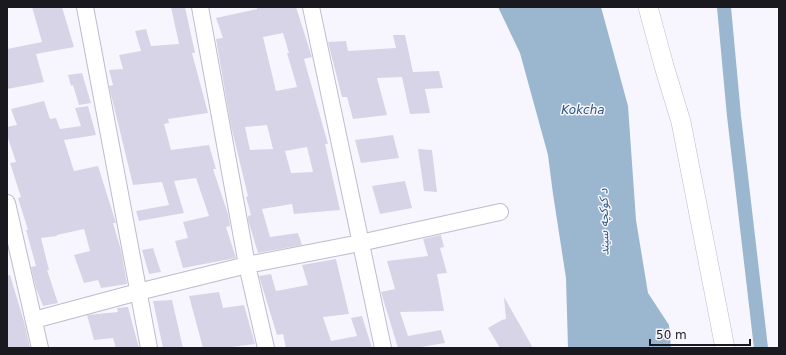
<svg xmlns="http://www.w3.org/2000/svg" width="786" height="355" viewBox="0 0 786 355" font-family="'DejaVu Sans','Noto Sans Arabic',sans-serif">
  <style>
    .water { fill: #9ab7cf }
    .lines { fill: none; stroke-linecap: round; stroke-linejoin: round }
    .canal { stroke: #9ab7cf; stroke-width: 14 }
    .building { fill: #d8d4e8; fill-rule: evenodd }
    .minor-casing { stroke: #bebbce; stroke-width: 18 }
    .tertiary-casing { stroke: #bebbce; stroke-width: 20 }
    .minor { stroke: #fff; stroke-width: 16 }
    .tertiary { stroke: #fff; stroke-width: 19 }
    .labels { text-anchor: middle; dominant-baseline: central; stroke-width: 3; stroke-linejoin: round; paint-order: stroke }
    .water-label { font-size: 12px; font-style: italic; fill: #29567a; stroke: #f7f6fe }
  </style>
  <rect width="100%" height="100%" fill="#f7f6fe"/>
  <path class="water" d="M 498,7 L 601,7 L 628,106 L 636,220 L 648,293 L 669,325 L 671,348 L 568,348 L 566,278 L 553,194 L 548,155 L 520,53 Z"/>
  <g class="lines">
    <path class="canal" d="M 724,7 L 734,116 L 761,348"/>
  </g>
  <path class="building" d="M 32,7 L 62,7 L 74,47 L 36,54 L 44,82 L 7,89 L 7,49 L 42,42 Z
    M 171,7 L 185,7 L 195,53 L 192,53 L 208,113 L 168,119 L 169,123 L 164,124 L 171,150 L 209,145 L 216,169 L 213,169 L 228,214 L 230,226 L 226,227 L 236,258 L 183,268 L 175,241 L 188,238 L 183,222 L 209,216 L 196,178 L 174,181 L 184,213 L 139,221 L 136,211 L 169,205 L 162,182 L 133,185 L 109,86 L 113,85 L 109,70 L 123,69 L 119,55 L 141,51 L 135,31 L 146,29 L 151,46 L 179,44 Z
    M 257,7 L 296,7 L 311,54 L 312,57 L 304,59 L 328,144 L 325,144 L 340,210 L 294,214 L 292,204 L 262,209 L 270,237 L 298,233 L 302,245 L 258,253 L 248,220 L 248,216 L 251,215 L 246,197 L 248,196 L 231,126 L 216,39 L 223,38 L 216,18 L 257,9 ZM 283,33 L 289,53 L 287,53 L 297,87 L 276,91 L 263,37 ZM 267,125 L 273,149 L 250,150 L 245,127 ZM 307,147 L 313,172 L 291,173 L 285,151 Z
    M 393,35 L 405,35 L 413,72 L 439,71 L 443,88 L 425,89 L 430,113 L 410,114 L 402,77 L 377,78 L 387,115 L 353,119 L 347,97 L 342,97 L 328,42 L 346,41 L 348,51 L 396,48 Z
    M 82,73 L 91,103 L 79,105 L 73,85 L 71,86 L 68,75 Z
    M 44,101 L 50,119 L 56,118 L 60,129 L 81,126 L 75,108 L 88,106 L 96,135 L 64,140 L 74,171 L 98,166 L 116,223 L 113,223 L 121,250 L 127,284 L 101,288 L 98,280 L 84,283 L 74,255 L 90,251 L 84,229 L 57,235 L 57,236 L 41,238 L 49,270 L 47,270 L 58,303 L 43,306 L 36,288 L 31,267 L 36,266 L 26,230 L 28,230 L 18,198 L 21,197 L 10,163 L 16,162 L 7,135 L 7,127 L 17,125 L 11,109 Z
    M 393,135 L 399,158 L 361,163 L 355,140 Z
    M 418,149 L 432,150 L 437,192 L 424,191 Z
    M 405,181 L 412,208 L 380,214 L 372,186 Z
    M 441,235 L 444,247 L 440,248 L 447,273 L 437,274 L 444,311 L 400,312 L 408,336 L 441,330 L 445,343 L 415,348 L 398,348 L 381,292 L 395,289 L 387,261 L 428,256 L 423,239 Z
    M 153,248 L 161,272 L 149,274 L 142,250 Z
    M 336,259 L 349,314 L 323,317 L 331,341 L 357,336 L 351,318 L 362,316 L 372,348 L 286,348 L 283,334 L 277,335 L 259,276 L 271,274 L 276,291 L 308,285 L 302,265 Z
    M 10,275 L 25,325 L 30,348 L 7,348 L 7,276 Z
    M 219,292 L 223,308 L 244,305 L 255,344 L 224,348 L 203,348 L 189,296 Z
    M 504,297 L 533,348 L 500,348 L 488,328 L 502,320 L 506,319 Z
    M 172,300 L 183,348 L 163,348 L 153,301 Z
    M 128,307 L 139,348 L 116,348 L 113,338 L 94,340 L 87,315 L 118,312 L 117,308 Z"/>
  <g class="lines">
    <defs>
      <path id="minor" d="M 85,7 L 149,348
        M 200,7 L 247,265 L 266,348
        M 311,7 L 383,348
        M 7,203 L 40,348
        M 34,320 L 138,292 L 247,265 L 360,243 L 500,212"/>
      <path id="tertiary" d="M 648,7 L 664,66 L 681,122 L 725,348"/>
    </defs>
    <use href="#minor" class="minor-casing"/>
    <use href="#tertiary" class="tertiary-casing"/>
    <use href="#minor" class="minor"/>
    <use href="#tertiary" class="tertiary"/>
  </g>
  <g class="labels">
    <g class="water-label">
      <text x="583" y="110">Kokcha</text>
      <text transform="translate(604 222) rotate(-91)">د کوکچه سیند</text>
    </g>
  </g>
  <rect width="786" height="355" fill="none" stroke="#1a1920" stroke-width="16"/>
  <path d="M650 339v6h100v-6" fill="none" stroke="#1a1920" stroke-width="2"/>
  <text x="656" y="339" font-size="12" fill="#1a1920" stroke="#f7f6fe" stroke-width="3" paint-order="stroke">50 m</text>
</svg>
